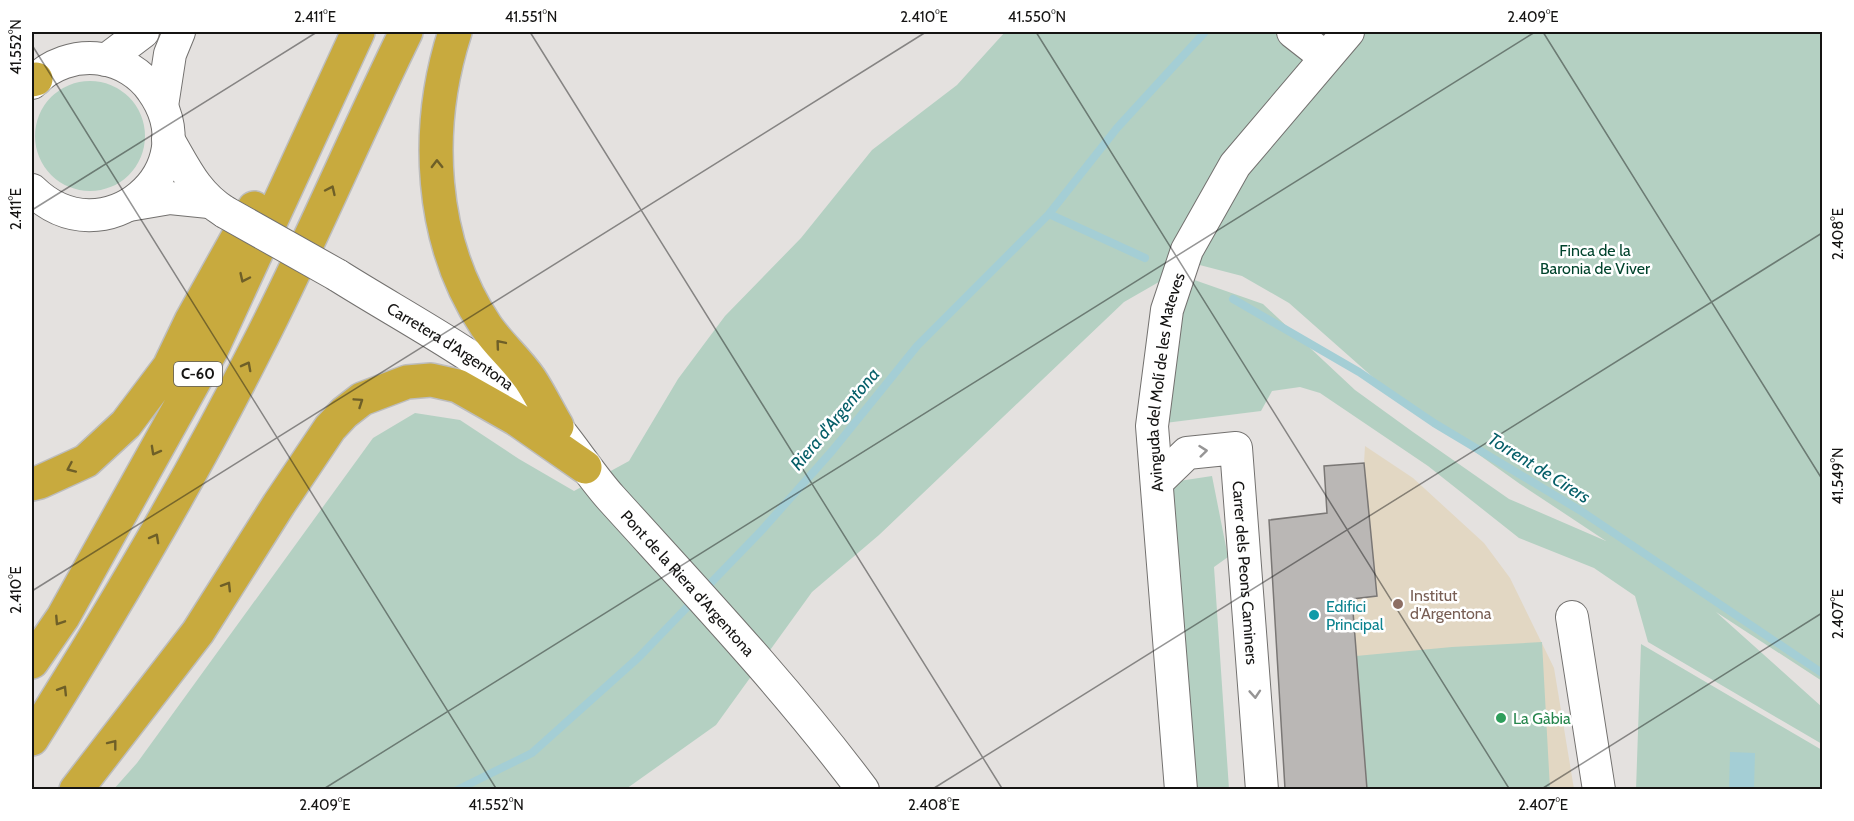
<svg xmlns="http://www.w3.org/2000/svg" width="1854" height="821" viewBox="0 0 1854 821" font-family="Cabin,sans-serif">
  <style>
    .education { fill: #e2d7c3 }
    .green { fill: #b4d0c2 }
    .water { fill: #a4ced5 }
    .lines { fill: none; stroke-linecap: round; stroke-linejoin: round }
    .stream { stroke: #a4ced5; stroke-width: 8 }
    .building { fill: #bab7b5; stroke: #7a7775; stroke-width: 1.5 }
    .minor-casing { stroke: #73716f; stroke-width: 34 }
    .highway-casing { stroke: #bdbdbd; stroke-width: 36 }
    .minor { stroke: #fff; stroke-width: 32 }
    .highway { stroke: #c8aa3e; stroke-width: 33 }
    .minor-bridge-casing { stroke: #73716f; stroke-width: 34; stroke-linecap: butt }
    .minor-bridge { stroke: #fff; stroke-width: 32 }
    .oneway { stroke: #6e5f28 }
    .oneway2 { stroke: #969595 }
    .ticks { fill: none; stroke: #151413; stroke-width: 1.5; stroke-opacity: 0.45 }
    .education-dot { fill: #8d6e63; stroke: #fff; stroke-width: 2 }
    .culture-dot { fill: #0f9aa8; stroke: #fff; stroke-width: 2 }
    .leisure-dot { fill: #2e9e5b; stroke: #fff; stroke-width: 2 }
    .labels { text-anchor: middle; dominant-baseline: central; stroke-width: 5; stroke-linejoin: round; paint-order: stroke }
    .shield { fill: #fff; stroke: #5b5a5a; stroke-width: 1.5 }
    .shield-label { font-size: 15px; font-weight: bold; fill: #151413 }
    .park-label { font-size: 16px; fill: #00432c; stroke: #fff }
    .street-label { font-size: 16px; fill: #151413; stroke: #fff }
    .education-label { font-size: 16px; fill: #785e54; stroke: #fff; text-anchor: start }
    .culture-label { font-size: 16px; fill: #0d838f; stroke: #fff; text-anchor: start }
    .leisure-label { font-size: 16px; fill: #27864d; stroke: #fff; text-anchor: start }
    .water-label { font-size: 18px; font-style: italic; fill: #065f69; stroke: #fff }
    .neatline { fill: none; stroke: #151413; stroke-width: 2 }
    .ticks-label { font-size: 15px; text-anchor: middle; fill: #151413 }
  </style>
  <rect width="100%" height="100%" fill="#e4e1df"/>
  <path class="education" d="M 1365,446 L 1413,478 L 1484,543 L 1510,578 L 1554,668 L 1574,789 L 1285,789 L 1269,520 L 1327,513 L 1325,466 L 1364,463 Z"/>
  <path class="green" d="M 1005,32 L 1822,32 L 1822,681 L 1716,612 L 1822,707 L 1822,744 L 1648,642 L 1635,596 L 1594,568 L 1519,538 L 1428,466 L 1320,393 L 1300,387 L 1272,391 L 1261,411 L 1157,424 L 1183,276 L 1263,304 L 1355,390 L 1413,432 L 1509,499 L 1606,541 L 1520,484 L 1384,387 L 1289,303 L 1242,276 L 1192,263 L 1124,302 L 879,535 L 812,592 L 716,725 L 626,789 L 113,790 L 137,763 L 373,438 L 415,413 L 460,420 L 519,459 L 574,491 L 629,461 L 678,379 L 725,316 L 801,238 L 872,150 L 957,85 Z
    M35 136a55 55 0 1 1 110 0a55 55 0 1 1-110 0Z
    M 1212,476 L 1228,557 L 1214,567 L 1229,789 L 1189,789 L 1166,483 Z
    M 1542,642 L 1550,789 L 1367,789 L 1356,656 L 1452,647 Z
    M 1641,644 L 1822,750 L 1822,789 L 1636,790 Z"/>
  <path class="water" d="M 1730,752 L 1755,753 L 1754,789 L 1729,789 Z"/>
  <g class="lines">
    <path class="stream" d="M 1049,214 L 1145,258
      M 1233,299 L 1359,372 L 1434,423 L 1581,511 L 1822,673
      M 703,591 L 762,530 L 832,451 L 917,346 L 1049,214 L 1117,128 L 1205,32
      M 457,790 L 532,753 L 639,657 L 695,599"/>
  </g>
  <path class="building" d="M 1364,463 L 1377,596 L 1352,599 L 1367,789 L 1285,789 L 1269,520 L 1327,513 L 1324,466 Z"/>
  <g class="lines">
    <defs>
      <g id="minor">
        <path d="M 1293,32 L 1325,57"/>
        <path d="M 106,60 L 143,32"/>
        <path d="M 32,83 C 50,64 76,55 102,59 C 122,62 141,74 152,90 C 210,170 103,260 32,190"/>
        <path d="M 162,106 L 170,54 L 179,32"/>
        <path d="M 168,139 C 185,168 196,194 225,212"/>
        <path d="M 129,205 L 170,198 L 209,202"/>
        <path id="s1" d="M 337,275 C 402,316 476,354 534,404 C 565,432 584,468 611,498 C 698,594 786,687 863,790"/>
        <path id="s2" d="M 1157,482 L 1187,453 L 1236,448 L 1262,790"/>
        <path d="M 1572,617 L 1599,790"/>
        <path id="s3" d="M 1181,790 L 1152,426 L 1167,310 L 1187,250 L 1235,165 L 1348,32"/>
      </g>
      <path id="highway" d="M 455,32 C 424,128 429,241 486,326 C 499,345 517,360 530,379 C 540,394 548,411 557,426
        M 32,80 L 36,79
        M 32,484 L 40,482 L 86,461 L 126,424 L 169,367 L 191,321 L 254,208
        M 32,662 L 63,617 L 211,351 L 358,32
        M 32,739 C 112,612 189,482 257,347 C 310,244 355,136 406,32
        M 76,790 L 198,632 L 279,504 L 330,428 L 344,413 L 362,399 L 407,382 L 431,380 L 458,386 L 516,419 L 585,467"/>
    </defs>
    <use href="#minor" class="minor-casing"/>
    <use href="#highway" class="highway-casing"/>
    <use href="#minor" class="minor"/>
    <use href="#highway" class="highway"/>
    <defs>
      <path id="minor-bridge" d="M 225,212 L 337,275"/>
    </defs>
    <use href="#minor-bridge" class="minor-bridge-casing"/>
    <use href="#minor-bridge" class="minor-bridge"/>
  </g>
  <defs><path id="oneway-chevron" d="M-2-3.5L2.5 0L-2 3.5" fill="none" stroke-width="1.6" stroke-linecap="round" stroke-linejoin="round" transform="scale(1.5)"/></defs>
  <g class="oneway">
    <use href="#oneway-chevron" transform="translate(437 164) rotate(-91)"/>
    <use href="#oneway-chevron" transform="translate(331 190) rotate(-65)"/>
    <use href="#oneway-chevron" transform="translate(244 278) rotate(115)"/>
    <use href="#oneway-chevron" transform="translate(500 344) rotate(-130)"/>
    <use href="#oneway-chevron" transform="translate(247 366) rotate(-62)"/>
    <use href="#oneway-chevron" transform="translate(359 402) rotate(-34)"/>
    <use href="#oneway-chevron" transform="translate(155 451) rotate(119)"/>
    <use href="#oneway-chevron" transform="translate(71 468) rotate(156)"/>
    <use href="#oneway-chevron" transform="translate(155 538) rotate(-61)"/>
    <use href="#oneway-chevron" transform="translate(227 586) rotate(-58)"/>
    <use href="#oneway-chevron" transform="translate(59 621) rotate(123)"/>
    <use href="#oneway-chevron" transform="translate(63 690) rotate(-58)"/>
    <use href="#oneway-chevron" transform="translate(113 744) rotate(-52)"/>
  </g>
  <g class="oneway2">
    <use href="#oneway-chevron" transform="translate(1203 451) rotate(-6)"/>
    <use href="#oneway-chevron" transform="translate(1255 694) rotate(86)"/>
  </g>
  <path class="ticks" d="M 530,32 L 1003,790M 1036,32 L 1510,790M 1543,32 L 1822,479M 32,45 L 497,790M 32,210 L 317,32M 32,591 L 926,32M 322,790 L 1535,32M 931,790 L 1822,233M 1540,790 L 1822,613"/>
  <circle class="education-dot" cx="1398" cy="604" r="6"/>
  <circle class="culture-dot" cx="1314" cy="615" r="6"/>
  <circle class="leisure-dot" cx="1501" cy="718" r="6"/>
  <g class="labels">
    <rect class="shield" x="174" y="362" width="48" height="24" rx="4.5"/>
    <g class="shield-label">
      <text x="198" y="374">C-60</text>
    </g>
    <g class="park-label">
      <text x="1595" y="250">Finca de la<tspan x="1595" dy="18">Baronia de Viver</tspan></text>
    </g>
    <g class="street-label">
      <text stroke="none"><textPath href="#s1" startOffset="134">Carretera d'Argentona</textPath></text>
      <text stroke="none"><textPath href="#s3" startOffset="410">Avinguda del Molí de les Mateves</textPath></text>
      <text stroke="none"><textPath href="#s2" startOffset="216">Carrer dels Peons Caminers</textPath></text>
      <text stroke="none"><textPath href="#s1" startOffset="472">Pont de la Riera d'Argentona</textPath></text>
    </g>
    <g class="education-label">
      <text x="1410" y="595">Institut<tspan x="1410" dy="18">d'Argentona</tspan></text>
    </g>
    <g class="culture-label">
      <text x="1326" y="606">Edifici<tspan x="1326" dy="18">Principal</tspan></text>
    </g>
    <g class="leisure-label">
      <text x="1513" y="718">La Gàbia</text>
    </g>
    <g class="water-label">
      <text transform="translate(835 419) rotate(-50)">Riera d'Argentona</text>
      <text transform="translate(1539 468) rotate(32)">Torrent de Cirers</text>
    </g>
  </g>
  <rect width="1854" height="821" fill="none" stroke="#ffffff" stroke-width="66"/>
  <rect x="33" y="33" width="1788" height="755" class="neatline"/>
  <g class="ticks-label">
    <text x="315" y="22">2.411°E</text>
    <text x="531" y="22">41.551°N</text>
    <text x="924" y="22">2.410°E</text>
    <text x="1037" y="22">41.550°N</text>
    <text x="1533" y="22">2.409°E</text>
    <text transform="translate(16 47) rotate(-90)" y="5">41.552°N</text>
    <text transform="translate(16 209) rotate(-90)" y="5">2.411°E</text>
    <text transform="translate(1838 234) rotate(-90)" y="5">2.408°E</text>
    <text transform="translate(1838 476) rotate(-90)" y="5">41.549°N</text>
    <text transform="translate(16 590) rotate(-90)" y="5">2.410°E</text>
    <text transform="translate(1838 614) rotate(-90)" y="5">2.407°E</text>
    <text x="325" y="810">2.409°E</text>
    <text x="496" y="810">41.552°N</text>
    <text x="934" y="810">2.408°E</text>
    <text x="1543" y="810">2.407°E</text>
  </g>
</svg>
